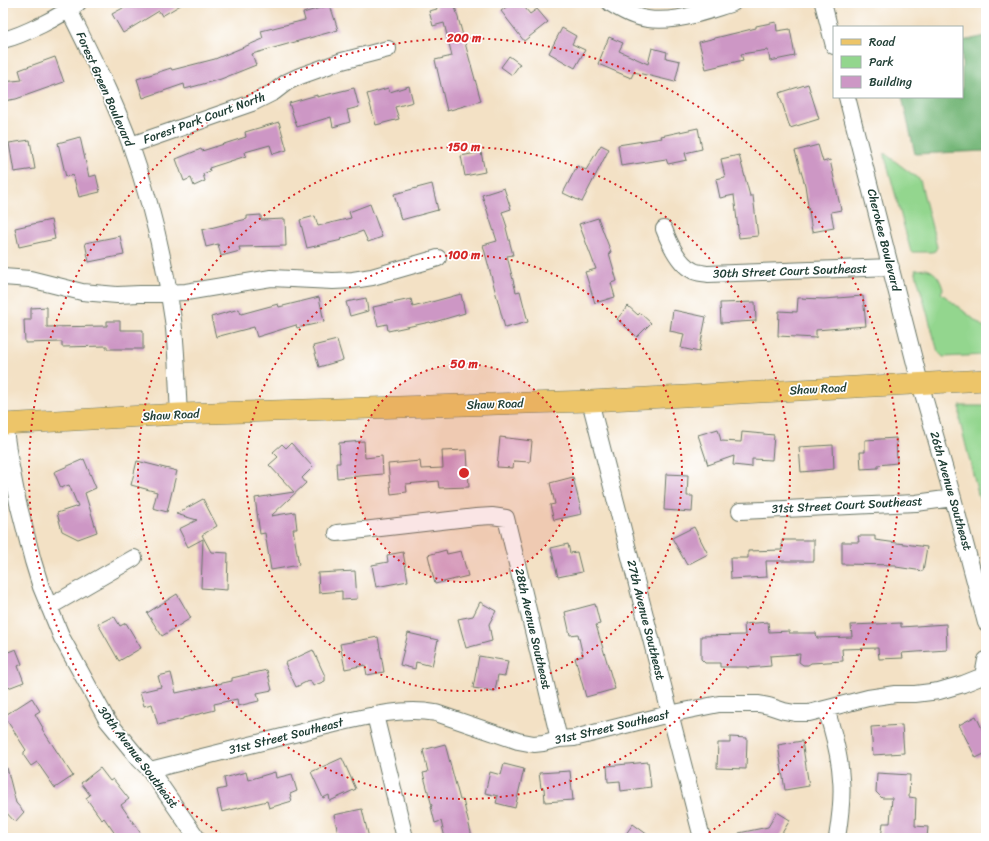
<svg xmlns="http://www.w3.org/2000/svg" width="989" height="841" viewBox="0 0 989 841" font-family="Sriracha,sans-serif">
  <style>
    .green { fill: #93d68e; stroke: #598a61 }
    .forest { fill: #76b779; stroke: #4a7a56 }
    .building { fill: #cd97c5 }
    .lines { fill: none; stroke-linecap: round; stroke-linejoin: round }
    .minor-casing { stroke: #697667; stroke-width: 18 }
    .major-casing { stroke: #697667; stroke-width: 22 }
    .minor { stroke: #fff; stroke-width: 16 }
    .major { stroke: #edc569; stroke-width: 21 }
    .ring { fill: none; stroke: #d62828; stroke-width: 2; stroke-dasharray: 2 4 }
    .labels { text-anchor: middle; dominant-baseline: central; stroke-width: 3.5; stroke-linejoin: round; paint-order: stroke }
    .street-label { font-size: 12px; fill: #1f3d34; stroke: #fff }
    .centre { fill: #d62828; stroke: #fff; stroke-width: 2 }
    .ring-label { font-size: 12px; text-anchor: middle; font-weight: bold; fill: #d62828; stroke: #fff; stroke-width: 3.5; stroke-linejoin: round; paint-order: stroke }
  </style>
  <rect width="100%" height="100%" fill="#fff"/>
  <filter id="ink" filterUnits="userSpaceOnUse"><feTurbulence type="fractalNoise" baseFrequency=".025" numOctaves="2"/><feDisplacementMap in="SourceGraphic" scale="8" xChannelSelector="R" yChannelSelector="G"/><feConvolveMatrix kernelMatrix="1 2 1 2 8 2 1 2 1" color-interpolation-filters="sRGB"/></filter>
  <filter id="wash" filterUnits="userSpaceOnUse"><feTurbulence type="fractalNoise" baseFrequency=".012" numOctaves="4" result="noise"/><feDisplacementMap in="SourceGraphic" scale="16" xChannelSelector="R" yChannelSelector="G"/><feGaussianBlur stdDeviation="0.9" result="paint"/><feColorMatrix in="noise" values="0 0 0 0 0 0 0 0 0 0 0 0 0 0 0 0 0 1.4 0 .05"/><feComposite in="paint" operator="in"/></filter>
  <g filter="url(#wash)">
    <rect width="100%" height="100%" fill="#f3e1c5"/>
    <path class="green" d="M 884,153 L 920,180 L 937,247 L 935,251 L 932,252 L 911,252 Z
      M 927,269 C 937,273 940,279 943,289 L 941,293 L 986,329 L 986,355 L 943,357 L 938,352 L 915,270 Z
      M 960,406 L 986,406 L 986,526 L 960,422 Z"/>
    <path class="forest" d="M 986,36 L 986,151 L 915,154 L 902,97 L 962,97 L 962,41 Z"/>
    <g id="blocks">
      <path class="building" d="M 132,3 L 184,3 L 162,16 L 159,11 L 123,33 L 112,14 Z
        M 435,3 L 454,3 L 481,101 L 447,111 L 435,60 L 452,56 L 444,23 L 433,26 L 429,11 L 437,9 Z
        M 512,3 L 521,3 L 530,14 L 537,9 L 548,22 L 524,41 L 501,11 Z
        M 330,5 L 338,30 L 252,54 L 256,65 L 221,79 L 185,89 L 184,84 L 143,98 L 137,79 L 171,68 L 172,70 L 215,59 L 263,39 L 261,31 L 305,20 L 303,13 Z
        M 776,22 L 777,31 L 790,29 L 795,56 L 770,61 L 768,50 L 741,54 L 743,60 L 706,69 L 699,42 L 756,28 L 756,26 Z
        M 562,28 L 576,36 L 572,44 L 585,50 L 575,68 L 549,53 Z
        M 609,37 L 623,43 L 619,51 L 648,64 L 652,48 L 667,52 L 666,58 L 680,61 L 675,82 L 634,72 L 631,78 L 598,64 Z
        M 509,56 L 520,64 L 512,75 L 501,67 Z
        M 55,57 L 64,82 L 16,99 L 3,101 L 3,82 L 22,80 L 19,70 Z
        M 808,84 L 819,119 L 790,128 L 779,93 Z
        M 409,86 L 413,102 L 395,107 L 399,119 L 376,125 L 367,94 L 388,88 L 390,92 Z
        M 354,88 L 359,107 L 347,110 L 350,122 L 333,127 L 331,117 L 297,127 L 289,103 L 317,95 L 317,97 Z
        M 279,122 L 287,150 L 273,154 L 270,145 L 245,152 L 246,156 L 209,168 L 210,171 L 203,174 L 205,181 L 194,186 L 191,178 L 184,181 L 176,159 L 201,149 L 202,151 L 246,137 L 245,132 Z
        M 698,128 L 702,149 L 685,153 L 687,160 L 668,164 L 666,159 L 621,166 L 618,145 L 662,138 L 661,136 Z
        M 80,137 L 89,177 L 96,175 L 100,192 L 79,197 L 73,175 L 66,177 L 58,143 Z
        M 30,140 L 35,169 L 14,172 L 9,143 Z
        M 601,145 L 609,149 L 582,202 L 563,193 L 577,166 L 586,170 Z
        M 818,145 L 823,162 L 830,160 L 841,210 L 831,212 L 834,228 L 812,232 L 805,185 L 795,151 Z
        M 481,152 L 485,172 L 465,176 L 461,156 Z
        M 739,155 L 750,196 L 753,196 L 758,236 L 739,238 L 734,195 L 720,198 L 716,179 L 725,177 L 721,159 Z
        M 432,184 L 438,210 L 401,220 L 394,194 Z
        M 504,188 L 511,209 L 502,212 L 507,227 L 506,228 L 513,255 L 507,256 L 516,292 L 520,291 L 528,322 L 505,328 L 483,245 L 497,241 L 482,195 Z
        M 370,204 L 382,237 L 368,242 L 363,231 L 341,239 L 342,240 L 307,248 L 300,220 L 315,216 L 318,226 L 351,218 L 349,212 Z
        M 261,215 L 261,220 L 285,219 L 286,246 L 239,247 L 240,251 L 221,256 L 218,244 L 206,247 L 202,230 L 247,219 L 247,216 Z
        M 598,218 L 611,252 L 609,253 L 617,281 L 611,283 L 615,297 L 595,303 L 585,272 L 596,269 L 579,224 Z
        M 51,220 L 55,239 L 19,247 L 15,228 Z
        M 120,236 L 124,255 L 89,262 L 85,243 Z
        M 461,294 L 465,313 L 431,323 L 430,322 L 388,331 L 387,324 L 378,326 L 373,307 L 411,299 L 413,307 Z
        M 863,296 L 866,326 L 816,330 L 816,338 L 778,336 L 779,311 L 797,312 L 798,298 L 824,299 Z
        M 319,297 L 324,322 L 297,328 L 296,325 L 257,337 L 254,327 L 216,337 L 211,317 L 239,309 L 241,314 L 278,304 L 279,307 Z
        M 366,298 L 368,311 L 350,316 L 346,302 Z
        M 755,302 L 756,321 L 721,323 L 720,303 Z
        M 628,306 L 638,315 L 640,313 L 651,323 L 637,337 L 617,319 Z
        M 47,307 L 47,327 L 107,326 L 107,321 L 120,321 L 120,330 L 143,330 L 143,349 L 107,349 L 107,346 L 62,347 L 62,342 L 25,343 L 24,320 L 31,320 L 31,308 Z
        M 673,310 L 706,317 L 699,352 L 681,348 L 684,334 L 670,331 Z
        M 337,340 L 343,360 L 319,367 L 313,346 Z
        M 718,429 L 721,441 L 741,442 L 742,432 L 774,435 L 772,460 L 752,459 L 752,467 L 733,465 L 734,456 L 708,465 L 698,435 Z
        M 500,437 L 532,441 L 530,462 L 514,461 L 513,468 L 497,467 Z
        M 896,438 L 897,463 L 878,465 L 878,468 L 861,469 L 860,452 L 865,452 L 865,440 Z
        M 364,441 L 365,458 L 382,456 L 383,474 L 337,478 L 336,463 L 340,463 L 339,443 Z
        M 291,443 L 313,467 L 302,478 L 306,483 L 271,516 L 295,512 L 297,529 L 293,529 L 299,565 L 271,570 L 265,533 L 260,534 L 255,498 L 294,492 L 269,465 L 278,457 L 273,452 L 282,444 L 286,448 Z
        M 833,445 L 834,469 L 801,472 L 799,447 Z
        M 467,450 L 469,487 L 439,488 L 438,481 L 406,484 L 407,492 L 391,494 L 388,464 L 420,461 L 421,469 L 443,468 L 442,451 Z
        M 84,459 L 96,488 L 85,493 L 97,532 L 78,539 L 62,531 L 57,513 L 78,506 L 69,485 L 61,488 L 54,472 Z
        M 137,461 L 177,471 L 167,512 L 153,508 L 157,492 L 131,485 Z
        M 666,474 L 688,475 L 687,496 L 693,496 L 692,512 L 664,510 Z
        M 573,477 L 582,514 L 554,520 L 550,505 L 555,504 L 550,483 Z
        M 203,499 L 217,526 L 202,535 L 211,552 L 228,553 L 227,590 L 201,588 L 203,539 L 188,547 L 179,529 L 197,520 L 176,514 Z
        M 694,527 L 708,554 L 687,565 L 672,538 Z
        M 858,536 L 875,536 L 875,540 L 927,547 L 923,571 L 896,567 L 896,565 L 842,564 L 842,542 L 859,542 Z
        M 782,540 L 814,540 L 814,561 L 766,561 L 767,577 L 731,579 L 730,558 L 748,558 L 748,551 L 782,550 Z
        M 568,544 L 570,553 L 577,552 L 582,572 L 558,577 L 551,548 Z
        M 446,550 L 447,554 L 461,551 L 468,576 L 435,584 L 428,555 Z
        M 403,552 L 408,581 L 376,587 L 372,565 L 388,562 L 387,555 Z
        M 355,571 L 357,599 L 342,600 L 342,591 L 319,593 L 318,573 Z
        M 177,594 L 191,618 L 162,636 L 147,613 Z
        M 480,602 L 496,611 L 489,624 L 492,641 L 466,648 L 458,619 L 473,616 Z
        M 595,604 L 600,624 L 596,625 L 615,689 L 586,697 L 575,658 L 583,656 L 578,634 L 570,635 L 565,612 Z
        M 114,616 L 120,626 L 126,623 L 141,648 L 119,661 L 98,624 Z
        M 768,622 L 769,632 L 789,631 L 789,633 L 816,633 L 817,638 L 852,637 L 851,625 L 901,623 L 901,627 L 946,624 L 947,650 L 902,653 L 903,658 L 879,659 L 878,648 L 842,649 L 843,661 L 811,663 L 808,665 L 803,665 L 799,662 L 800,654 L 770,656 L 771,666 L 747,668 L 747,667 L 720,667 L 720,663 L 705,663 L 701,659 L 701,636 L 745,635 L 744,624 Z
        M 408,633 L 438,640 L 432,666 L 416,662 L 415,669 L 400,665 Z
        M 378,637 L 384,672 L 367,675 L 365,665 L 345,669 L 340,644 Z
        M 16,649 L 22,664 L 18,666 L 24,682 L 3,690 L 3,654 Z
        M 313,650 L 325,676 L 325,681 L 313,686 L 310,680 L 296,687 L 285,663 Z
        M 479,656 L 508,661 L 505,676 L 498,675 L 495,691 L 473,688 Z
        M 267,670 L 272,690 L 257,693 L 259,701 L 238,706 L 237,699 L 214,704 L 215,710 L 183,718 L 183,719 L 158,725 L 152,704 L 144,706 L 140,692 L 161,687 L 158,676 L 171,673 L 176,693 L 232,681 L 232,678 Z
        M 32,698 L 40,711 L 35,714 L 43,728 L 42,729 L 73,776 L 55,788 L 37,762 L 31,766 L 24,756 L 24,752 L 26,750 L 4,716 Z
        M 976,716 L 986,737 L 986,753 L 976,758 L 959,725 Z
        M 902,725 L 904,753 L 873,755 L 871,727 Z
        M 730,737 L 747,738 L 746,769 L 717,768 L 718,743 L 730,743 Z
        M 802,741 L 809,786 L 785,790 L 778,745 Z
        M 445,744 L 460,800 L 463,800 L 472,837 L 466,838 L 445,838 L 441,821 L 435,823 L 431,807 L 432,806 L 423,773 L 428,772 L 423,750 Z
        M 342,758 L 356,789 L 330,801 L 329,795 L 323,798 L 311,772 Z
        M 648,762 L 651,787 L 621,791 L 620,781 L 608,782 L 607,766 Z
        M 504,764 L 524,769 L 515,808 L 496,803 L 498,796 L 485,793 L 490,772 L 501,775 Z
        M 7,768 L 16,803 L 24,812 L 15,822 L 3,809 L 3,769 Z
        M 100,768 L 110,781 L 113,779 L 129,799 L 121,805 L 144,838 L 118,838 L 104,818 L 102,820 L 86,798 L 90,795 L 81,783 Z
        M 570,771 L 573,800 L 545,802 L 544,788 L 541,788 L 539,773 Z
        M 246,772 L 248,780 L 275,772 L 276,778 L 292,774 L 297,791 L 290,794 L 292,801 L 269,808 L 267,801 L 222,812 L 217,790 L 226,788 L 224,778 Z
        M 877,773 L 910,775 L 909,797 L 916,798 L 915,826 L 928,827 L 927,838 L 881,838 L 883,823 L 890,823 L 892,798 L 882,798 L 876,792 Z
        M 362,809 L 369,838 L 339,838 L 334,815 Z
        M 777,812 L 790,820 L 779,838 L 740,838 L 739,833 L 768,827 Z
        M 633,824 L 652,838 L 623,838 Z"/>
    </g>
  </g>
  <g filter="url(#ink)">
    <use href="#blocks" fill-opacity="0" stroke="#697667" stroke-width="1"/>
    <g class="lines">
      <defs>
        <path id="minor" d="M 64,3 L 69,10 C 91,55 114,99 131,146 C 151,202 165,261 173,320 C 177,351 177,383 179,414
          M 610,3 C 618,8 626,13 635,16 C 667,27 703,12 733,3
          M 823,3 L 834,46
          M 3,40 C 24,35 61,16 78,3
          M 847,97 L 920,383 L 953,498 L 986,623
          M 131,145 L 252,103 L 274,92 L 287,82 L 300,76 L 342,61 L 388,49
          M 664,229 C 669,242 679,264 692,270 C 696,273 703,273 708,274 L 891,267
          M 3,277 L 30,279 L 82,292 L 117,295 L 186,292 L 271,278 L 333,281 L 353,280 L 372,277 L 438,258
          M 590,401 L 702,838
          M 4,424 L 9,457 L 18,503 L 33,561 L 41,587 L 62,638 L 107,720 L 139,759 L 150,770 L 197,838
          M 740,511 L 916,503 L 953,498
          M 337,533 L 476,517 L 492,516 L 506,518 L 559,739
          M 49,607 L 134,558
          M 986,660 L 983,676 L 986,678
          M 826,709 C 833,731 840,755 841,779 C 843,798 840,819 837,838
          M 375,715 L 405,838
          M 150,770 C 207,756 264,741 322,727 C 358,719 398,706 436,713 L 518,741 L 534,744 L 543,743 L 559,739 L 574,738 L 669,714 L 719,704 L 759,704 L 769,706 L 784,711 L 795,713 L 809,713 L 868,698 L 895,694 L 915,694 L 939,691 L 963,684 L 983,676"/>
        <path id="major" d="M 3,424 L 179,414 L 590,401 L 986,380"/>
      </defs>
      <use href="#minor" class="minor-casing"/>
      <use href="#major" class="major-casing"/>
      <use href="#minor" class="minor"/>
      <use href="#major" class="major"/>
    </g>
  </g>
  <circle cx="464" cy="473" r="109" fill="#d62828" fill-opacity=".12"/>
  <g class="ring">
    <circle cx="464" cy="473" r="109"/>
    <circle cx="464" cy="473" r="218"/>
    <circle cx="464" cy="473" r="326"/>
    <path d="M227 838A435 435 0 1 1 701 838"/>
  </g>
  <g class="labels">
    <g class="street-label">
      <text transform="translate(105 89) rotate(66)">Forest Green Boulevard</text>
      <text transform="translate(204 118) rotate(-20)">Forest Park Court North</text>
      <text transform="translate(884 240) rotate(76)">Cherokee Boulevard</text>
      <text transform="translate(790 271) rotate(-2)">30th Street Court Southeast</text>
      <text transform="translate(818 389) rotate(-3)">Shaw Road</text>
      <text transform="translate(495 404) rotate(-2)">Shaw Road</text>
      <text transform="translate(171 415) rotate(-3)">Shaw Road</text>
      <text transform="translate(951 491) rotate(74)">26th Avenue Southeast</text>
      <text transform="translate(847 505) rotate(-3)">31st Street Court Southeast</text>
      <text transform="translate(646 620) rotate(76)">27th Avenue Southeast</text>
      <text transform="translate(533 629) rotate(77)">28th Avenue Southeast</text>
      <text transform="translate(612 727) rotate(-13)">31st Street Southeast</text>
      <text transform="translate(286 736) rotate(-14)">31st Street Southeast</text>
      <text transform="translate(138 757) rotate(53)">30th Avenue Southeast</text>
    </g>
  </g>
  <circle cx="464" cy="473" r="6" class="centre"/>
  <g class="ring-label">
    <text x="464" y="42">200 m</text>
    <text x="464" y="151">150 m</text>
    <text x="464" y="259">100 m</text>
    <text x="464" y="368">50 m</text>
  </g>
  <rect width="989" height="841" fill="none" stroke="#fff" stroke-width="16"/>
  <rect x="833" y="26" width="130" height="72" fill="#ffffff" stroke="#a5b1ae"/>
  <rect x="841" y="39" width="20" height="6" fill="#edc569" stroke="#a5b1ae"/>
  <text x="869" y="46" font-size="12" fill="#1f3d34">Road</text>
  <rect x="841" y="56" width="20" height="12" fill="#93d68e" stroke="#a5b1ae"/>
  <text x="869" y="66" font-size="12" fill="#1f3d34">Park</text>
  <rect x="841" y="76" width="20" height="12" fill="#cd97c5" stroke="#a5b1ae"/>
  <text x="869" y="86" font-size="12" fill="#1f3d34">Building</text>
</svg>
